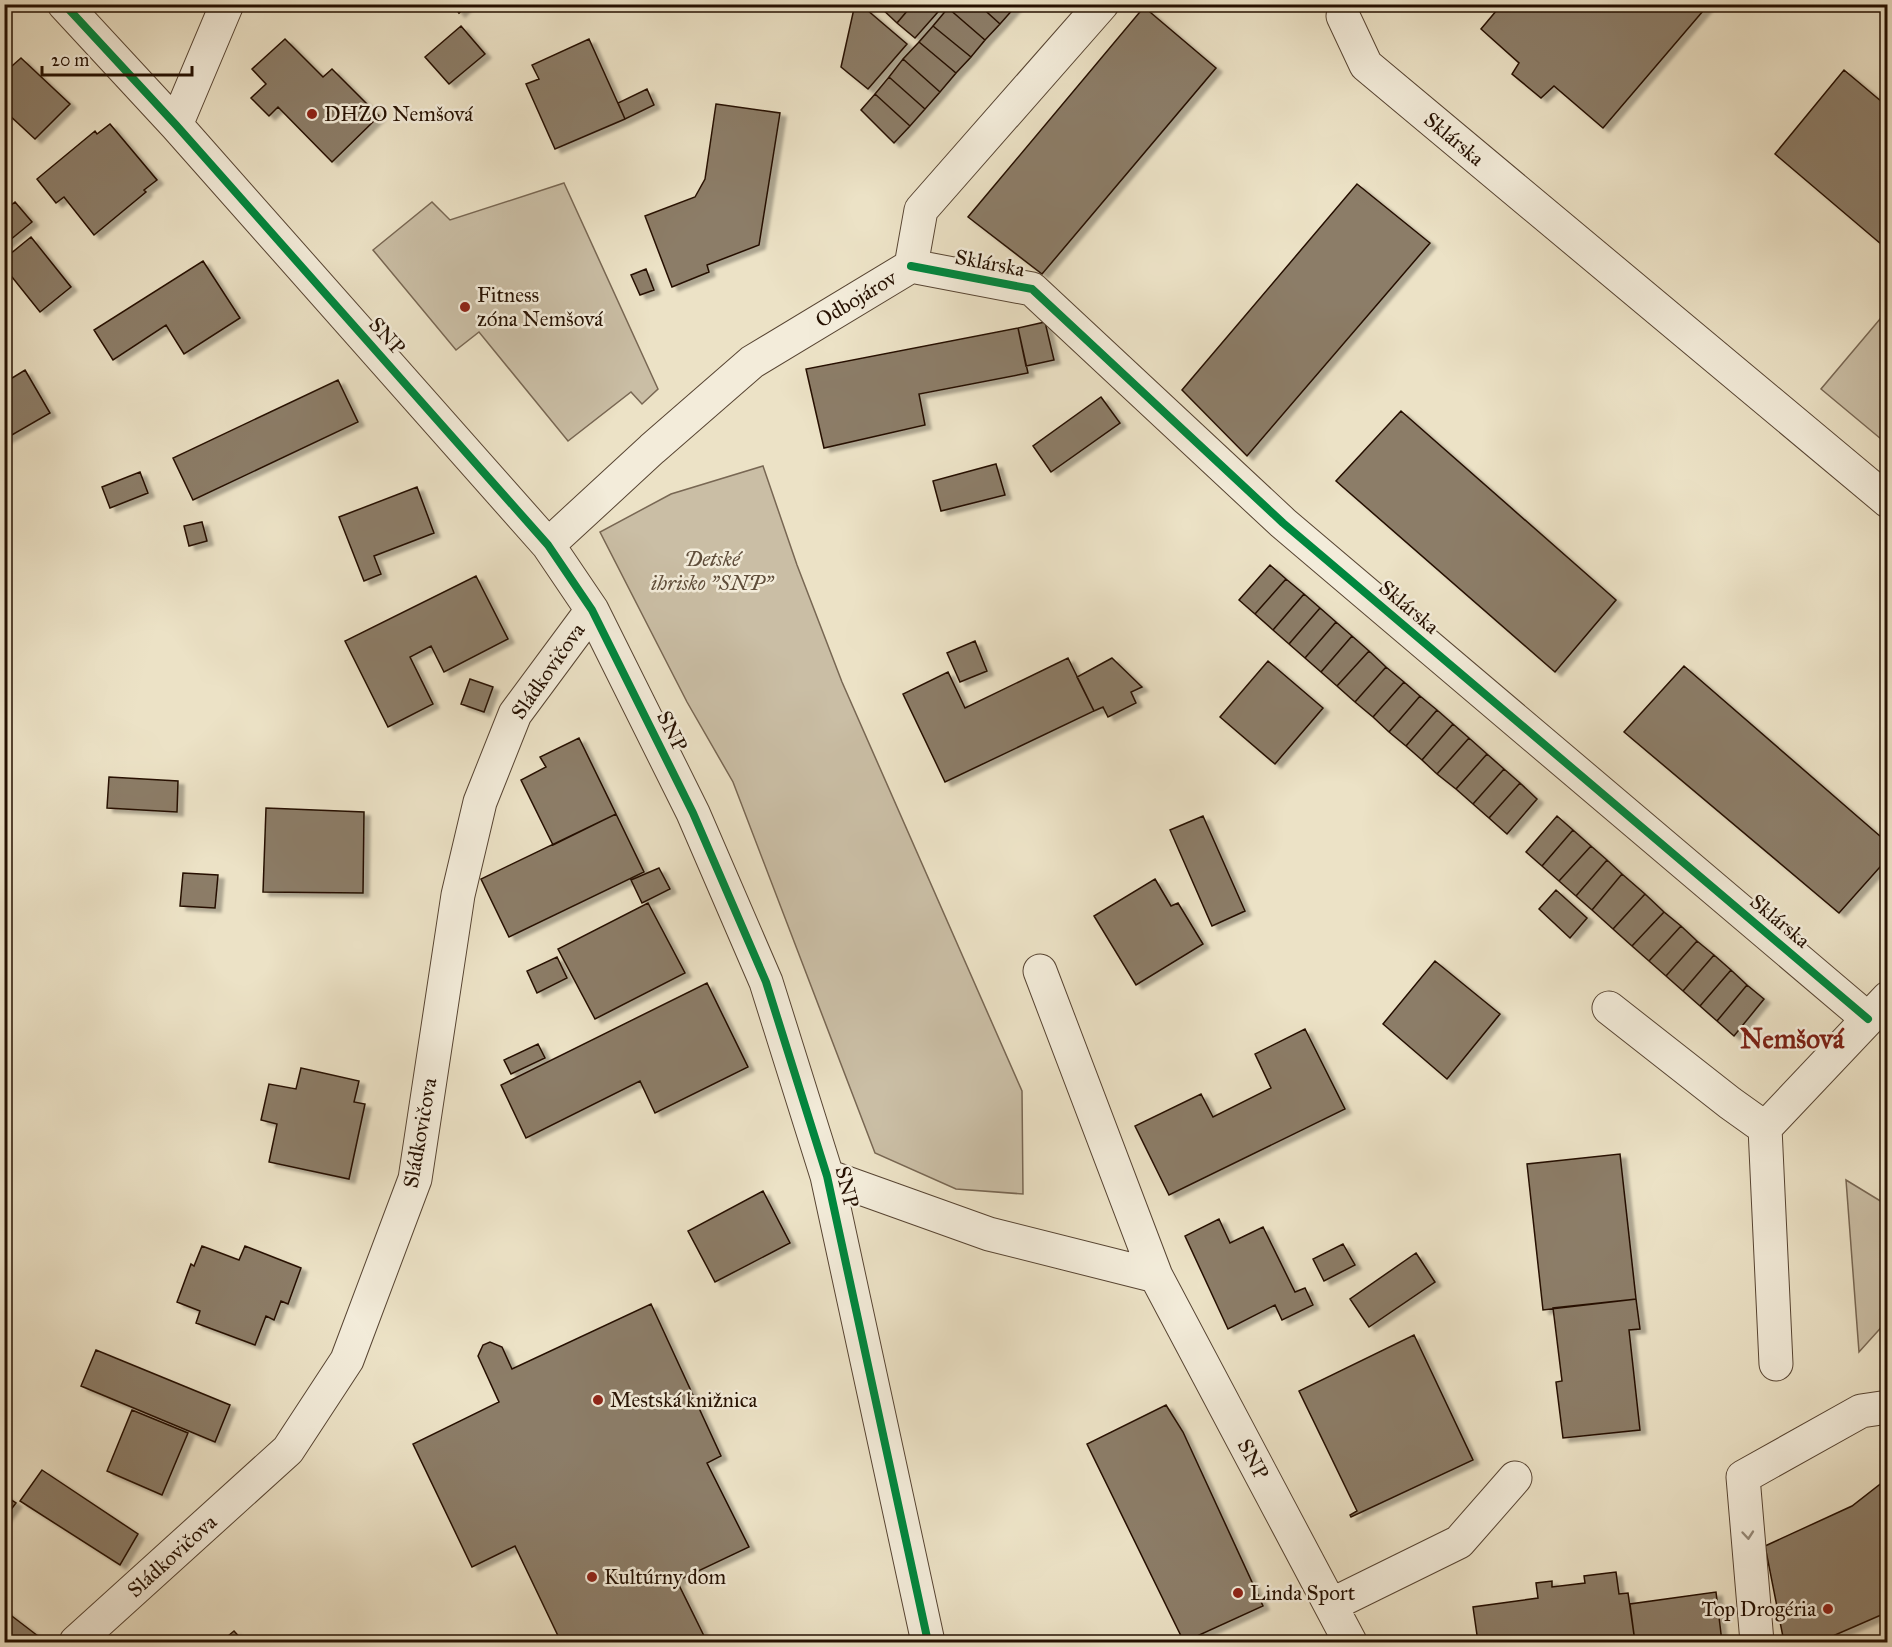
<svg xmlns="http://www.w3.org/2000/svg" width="1892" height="1647" viewBox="0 0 1892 1647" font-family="'IM FELL Great Primer',serif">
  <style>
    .green { fill: #cabea5; stroke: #786753; stroke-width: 1.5 }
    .building { fill: #8c7d67; stroke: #251001; stroke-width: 1.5; filter: url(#shadow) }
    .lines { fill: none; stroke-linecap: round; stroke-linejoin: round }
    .minor-casing { stroke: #574432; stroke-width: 35 }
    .minor { stroke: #f3ecda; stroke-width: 33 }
    .cycleway-casing { stroke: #f3ecda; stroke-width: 11 }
    .cycleway { stroke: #00873e; stroke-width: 8 }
    .oneway { stroke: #968978 }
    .poi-dot { fill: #8f2418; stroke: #f3ecda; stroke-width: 2 }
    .labels { text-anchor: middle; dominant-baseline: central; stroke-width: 5; stroke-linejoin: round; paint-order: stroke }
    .poi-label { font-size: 21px; fill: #251001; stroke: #f3ecda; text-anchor: start }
    .street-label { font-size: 21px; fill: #251001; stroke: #f3ecda }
    .park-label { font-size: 21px; font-style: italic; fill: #5f4d3a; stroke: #f3ecda }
    .district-label { font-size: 27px; font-weight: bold; fill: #7a1f14; stroke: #f3ecda }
  </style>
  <defs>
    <filter id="shadow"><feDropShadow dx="6" dy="4" stdDeviation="1.5" flood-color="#0004"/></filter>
  </defs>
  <rect width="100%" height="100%" fill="#ece2c6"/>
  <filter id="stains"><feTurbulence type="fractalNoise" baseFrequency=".00333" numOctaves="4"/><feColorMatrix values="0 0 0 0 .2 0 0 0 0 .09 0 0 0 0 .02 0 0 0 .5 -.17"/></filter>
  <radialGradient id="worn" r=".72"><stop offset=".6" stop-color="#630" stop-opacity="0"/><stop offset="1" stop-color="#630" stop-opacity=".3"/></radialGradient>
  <path class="green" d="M 564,183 L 658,389 L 642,404 L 631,392 L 568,441 L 479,332 L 456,350 L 373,250 L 432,202 L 450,220 Z
    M 1880,319 L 1887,325 L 1887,444 L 1821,389 Z
    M 763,466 L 797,565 L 842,682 L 1022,1091 L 1023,1194 L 956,1189 L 875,1153 L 733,782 L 687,702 L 600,532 L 671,494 Z
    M 1846,1180 L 1887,1205 L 1887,1321 L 1859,1352 Z"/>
  <path class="building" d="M 452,4 L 468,4 L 459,13 Z
    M 855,4 L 860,4 L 907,44 L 868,89 L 841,67 Z
    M 882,4 L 913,4 L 897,23 L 880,7 Z
    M 913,4 L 945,4 L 915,38 L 897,23 Z
    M 952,4 L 978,4 L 1000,24 L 985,40 L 948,8 Z
    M 978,4 L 1012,4 L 1015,7 L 1000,24 Z
    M 1502,4 L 1709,4 L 1603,128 L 1554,86 L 1541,98 L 1512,74 L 1519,63 L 1481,29 Z
    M 1144,7 L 1216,68 L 1042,274 L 968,217 Z
    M 948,8 L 985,40 L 971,57 L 933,26 Z
    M 461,26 L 485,54 L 449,84 L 425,57 Z
    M 933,26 L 971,57 L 956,73 L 919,42 Z
    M 285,39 L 323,77 L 332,69 L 379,116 L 332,162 L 278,107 L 269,116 L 251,98 L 266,84 L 252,69 Z
    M 589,39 L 625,119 L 555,149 L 526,84 L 539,79 L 532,65 Z
    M 919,42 L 956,73 L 940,92 L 903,59 Z
    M 21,58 L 70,104 L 35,139 L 8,114 L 4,117 L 4,73 Z
    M 903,59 L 940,92 L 925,109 L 889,77 Z
    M 1844,70 L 1888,107 L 1888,250 L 1775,154 Z
    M 889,77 L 925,109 L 910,126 L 875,94 Z
    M 647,89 L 654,105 L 625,119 L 618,103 Z
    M 875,94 L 910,126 L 894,143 L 861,110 Z
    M 716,104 L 780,113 L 759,245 L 707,265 L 709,272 L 672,287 L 645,216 L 695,197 L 705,179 Z
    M 110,124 L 157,180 L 144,190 L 146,192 L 94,235 L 64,197 L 56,203 L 37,179 L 95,131 L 97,134 Z
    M 1357,184 L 1430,243 L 1247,456 L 1182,390 Z
    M 15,202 L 32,222 L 4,245 L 4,211 Z
    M 31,237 L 71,287 L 40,312 L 4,267 L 4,259 Z
    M 203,261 L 240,318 L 184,354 L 166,325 L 113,360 L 94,330 Z
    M 646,269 L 654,290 L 640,295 L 631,275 Z
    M 1045,322 L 1054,360 L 1026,366 L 1018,328 Z
    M 1018,328 L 1028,373 L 919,394 L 925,425 L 824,448 L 806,369 Z
    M 25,370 L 50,413 L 5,439 L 4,383 Z
    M 338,380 L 358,422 L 193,500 L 173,458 Z
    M 1101,397 L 1120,423 L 1051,472 L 1033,446 Z
    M 1401,411 L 1616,600 L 1555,672 L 1336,481 Z
    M 996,464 L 1005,495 L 941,511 L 933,481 Z
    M 140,472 L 148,493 L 110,508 L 102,487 Z
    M 417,487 L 434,533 L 374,556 L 381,574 L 364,581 L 339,517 Z
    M 202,522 L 207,541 L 189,546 L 184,526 Z
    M 1270,565 L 1286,579 L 1255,614 L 1239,600 Z
    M 476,576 L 508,639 L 444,672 L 431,646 L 410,657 L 433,704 L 388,727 L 345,641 Z
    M 1286,579 L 1304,594 L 1273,630 L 1255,614 Z
    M 1304,594 L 1320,608 L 1289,644 L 1273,630 Z
    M 1320,608 L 1336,622 L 1305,658 L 1289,644 Z
    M 1336,622 L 1352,636 L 1321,672 L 1305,658 Z
    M 1352,636 L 1369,651 L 1337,686 L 1321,672 Z
    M 975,641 L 987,671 L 960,682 L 947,653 Z
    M 1369,651 L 1386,667 L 1355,702 L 1337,686 Z
    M 1068,658 L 1094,711 L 945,782 L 903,694 L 948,672 L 965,708 Z
    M 1112,658 L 1142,687 L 1131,692 L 1136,703 L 1108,717 L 1103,707 L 1094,711 L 1077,677 Z
    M 1268,661 L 1323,708 L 1275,764 L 1220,717 Z
    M 1684,666 L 1888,843 L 1888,858 L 1839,913 L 1624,732 Z
    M 1386,667 L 1404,682 L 1373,717 L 1355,702 Z
    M 470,679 L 493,687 L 484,712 L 461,704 Z
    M 1404,682 L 1420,696 L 1389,732 L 1373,717 Z
    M 1420,696 L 1437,710 L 1406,746 L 1389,732 Z
    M 1437,710 L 1453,724 L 1422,760 L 1406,746 Z
    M 1453,724 L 1469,738 L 1437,774 L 1422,760 Z
    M 579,738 L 616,814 L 553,845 L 521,780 L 546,767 L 540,757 Z
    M 1469,738 L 1487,754 L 1456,789 L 1437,774 Z
    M 1487,754 L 1504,769 L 1473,804 L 1456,789 Z
    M 1504,769 L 1520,783 L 1489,818 L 1473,804 Z
    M 109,777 L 178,781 L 177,812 L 107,808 Z
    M 1520,783 L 1537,799 L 1507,834 L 1489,818 Z
    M 266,808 L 364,812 L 363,893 L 263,892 Z
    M 616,814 L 644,872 L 509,937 L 481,879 Z
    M 1203,816 L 1245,911 L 1212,926 L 1170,830 Z
    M 1557,816 L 1573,830 L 1542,866 L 1526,852 Z
    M 1573,830 L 1591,846 L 1559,881 L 1542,866 Z
    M 1591,846 L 1607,860 L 1576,896 L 1559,881 Z
    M 1607,860 L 1622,874 L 1592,910 L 1576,896 Z
    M 659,868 L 670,889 L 642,903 L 631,880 Z
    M 183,873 L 218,875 L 215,908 L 180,906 Z
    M 1622,874 L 1645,894 L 1613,929 L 1592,910 Z
    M 1155,879 L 1171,906 L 1178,903 L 1203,944 L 1136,985 L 1094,916 Z
    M 1556,890 L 1587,918 L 1570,938 L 1539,909 Z
    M 1645,894 L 1664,912 L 1632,946 L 1613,929 Z
    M 648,903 L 685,973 L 595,1019 L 558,949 Z
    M 1664,912 L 1681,926 L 1649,961 L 1632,946 Z
    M 1681,926 L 1697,941 L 1666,976 L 1649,961 Z
    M 1697,941 L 1714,955 L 1683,991 L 1666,976 Z
    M 1714,955 L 1731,970 L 1700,1006 L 1683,991 Z
    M 557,957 L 567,978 L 537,993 L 527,971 Z
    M 1435,961 L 1500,1014 L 1447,1079 L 1383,1024 Z
    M 1731,970 L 1747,985 L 1717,1021 L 1700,1006 Z
    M 707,983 L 748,1067 L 655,1113 L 640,1081 L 526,1138 L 501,1085 Z
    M 1747,985 L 1764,999 L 1734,1036 L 1717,1021 Z
    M 1305,1029 L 1345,1109 L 1169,1195 L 1135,1126 L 1201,1094 L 1213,1117 L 1271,1088 L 1255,1054 Z
    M 538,1044 L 545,1058 L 511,1074 L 504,1060 Z
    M 301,1068 L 359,1081 L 354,1102 L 365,1104 L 349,1179 L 269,1162 L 277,1124 L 261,1120 L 269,1084 L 296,1089 Z
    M 1620,1154 L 1636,1299 L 1543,1310 L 1527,1164 Z
    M 763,1191 L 790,1243 L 715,1282 L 688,1231 Z
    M 1219,1219 L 1230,1243 L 1263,1227 L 1295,1292 L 1305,1288 L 1313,1305 L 1282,1320 L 1275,1305 L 1228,1329 L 1185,1236 Z
    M 1343,1244 L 1355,1265 L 1324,1281 L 1313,1259 Z
    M 202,1246 L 239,1260 L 245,1246 L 301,1268 L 288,1304 L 281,1301 L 274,1320 L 266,1316 L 255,1345 L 196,1323 L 200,1311 L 177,1302 L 191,1264 L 194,1266 Z
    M 1416,1253 L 1435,1282 L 1369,1327 L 1350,1299 Z
    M 1636,1299 L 1640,1329 L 1629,1330 L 1640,1430 L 1563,1438 L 1556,1382 L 1562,1381 L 1553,1308 Z
    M 651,1304 L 721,1456 L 707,1463 L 749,1547 L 677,1581 L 707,1642 L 561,1642 L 515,1546 L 472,1567 L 413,1444 L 499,1402 L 478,1356 L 483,1345 L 490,1342 L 502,1347 L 512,1369 Z
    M 1414,1335 L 1473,1460 L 1351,1517 L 1350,1515 L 1357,1511 L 1299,1391 Z
    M 96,1350 L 230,1405 L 215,1442 L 81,1386 Z
    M 1166,1405 L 1183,1432 L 1263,1606 L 1184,1642 L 1087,1444 Z
    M 132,1410 L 188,1433 L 162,1495 L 107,1471 Z
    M 42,1470 L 138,1534 L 120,1565 L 20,1501 Z
    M 1888,1478 L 1888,1612 L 1819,1642 L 1784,1642 L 1765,1546 L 1852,1506 Z
    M 4,1495 L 16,1503 L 4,1519 Z
    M 1616,1572 L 1619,1594 L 1628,1593 L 1635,1642 L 1478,1642 L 1473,1607 L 1538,1598 L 1536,1583 L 1552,1581 L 1552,1587 L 1585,1583 L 1584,1576 Z
    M 1716,1592 L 1722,1642 L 1635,1642 L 1630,1604 Z
    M 4,1610 L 38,1636 L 33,1642 L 4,1642 Z
    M 234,1631 L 244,1642 L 221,1642 Z"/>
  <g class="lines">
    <defs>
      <path id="minor" d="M 64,4 L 176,125 L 548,545 L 592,610 L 693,813 L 766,982 L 827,1176 L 928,1642
        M 1343,16 L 1366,65 L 1888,501
        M 176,125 L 227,4
        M 911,266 L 1032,289 L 1283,523 L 1868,1019
        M 548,545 L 652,449 L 752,362 L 911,266 L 921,210 L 1102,4
        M 1040,971 L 1156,1276 L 1350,1642
        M 1609,1008 L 1730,1103 L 1765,1128
        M 827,1176 L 989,1234 L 1156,1276
        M 1776,1364 L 1765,1128 L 1888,998
        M 1331,1605 L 1459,1542 L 1515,1478
        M 76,1642 L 288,1450 L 347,1360 L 415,1179 L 458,895 L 480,802 L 515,714 L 592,610
        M 1757,1642 L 1743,1477 L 1861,1411 L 1888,1407"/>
    </defs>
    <use href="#minor" class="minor-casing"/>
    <use href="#minor" class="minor"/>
    <defs>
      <path id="cycleway" d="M 64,4 L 176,125 L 548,545 L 592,610 L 693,813 L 766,982 L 827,1176 L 928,1642
        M 911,266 L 1032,289 L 1283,523 L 1868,1019"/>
    </defs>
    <use href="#cycleway" class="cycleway-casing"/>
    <use href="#cycleway" class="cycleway"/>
  </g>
  <defs><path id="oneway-chevron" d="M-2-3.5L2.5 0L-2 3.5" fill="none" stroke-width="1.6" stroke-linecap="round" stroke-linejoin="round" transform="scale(1.5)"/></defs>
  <use class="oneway" href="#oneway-chevron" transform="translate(1748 1535) rotate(85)"/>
  <g class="poi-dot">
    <circle cx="312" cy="114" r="6"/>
    <circle cx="465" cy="307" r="6"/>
    <circle cx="598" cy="1400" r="6"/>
    <circle cx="592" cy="1577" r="6"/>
    <circle cx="1238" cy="1593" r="6"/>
    <circle cx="1828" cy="1609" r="6"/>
  </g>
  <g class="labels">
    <g class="poi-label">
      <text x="324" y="114">DHZO Nemšová</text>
      <text x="477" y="295">Fitness<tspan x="477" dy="24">zóna Nemšová</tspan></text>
      <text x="610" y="1400">Mestská knižnica</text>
      <text x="604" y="1577">Kultúrny dom</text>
      <text x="1250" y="1593">Linda Sport</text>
      <text x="1816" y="1609" text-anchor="end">Top Drogéria</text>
    </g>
    <g class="street-label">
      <text transform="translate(1454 139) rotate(40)">Sklárska</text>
      <text transform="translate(990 263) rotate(11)">Sklárska</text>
      <text transform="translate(856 299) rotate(-31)">Odbojárov</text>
      <text transform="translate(387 336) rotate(48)">SNP</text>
      <text transform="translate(1409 607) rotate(40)">Sklárska</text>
      <text transform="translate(548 671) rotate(-55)">Sládkovičova</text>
      <text transform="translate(672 731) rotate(64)">SNP</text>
      <text transform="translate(1780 921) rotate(40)">Sklárska</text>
      <text transform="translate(420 1133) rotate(-80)">Sládkovičova</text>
      <text transform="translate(847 1187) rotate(76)">SNP</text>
      <text transform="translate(1253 1459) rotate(62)">SNP</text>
      <text transform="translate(172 1556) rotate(-42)">Sládkovičova</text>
    </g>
    <g class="park-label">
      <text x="712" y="559">Detské<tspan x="712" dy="24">ihrisko "SNP"</tspan></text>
    </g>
    <g class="district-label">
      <text x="1792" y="1038">Nemšová</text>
    </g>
  </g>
  <rect width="1892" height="1647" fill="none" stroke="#ece2c6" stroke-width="24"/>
  <rect x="6" y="6" width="1880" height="1635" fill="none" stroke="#251001" stroke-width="3"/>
  <rect x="12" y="12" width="1868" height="1623" fill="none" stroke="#251001" stroke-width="1.5"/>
  <path d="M42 66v9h150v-9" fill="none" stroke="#251001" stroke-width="3"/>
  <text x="51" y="66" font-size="18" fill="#251001" stroke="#f3ecda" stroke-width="4.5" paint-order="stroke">20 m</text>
  <rect width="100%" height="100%" filter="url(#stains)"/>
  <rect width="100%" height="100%" fill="url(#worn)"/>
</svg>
